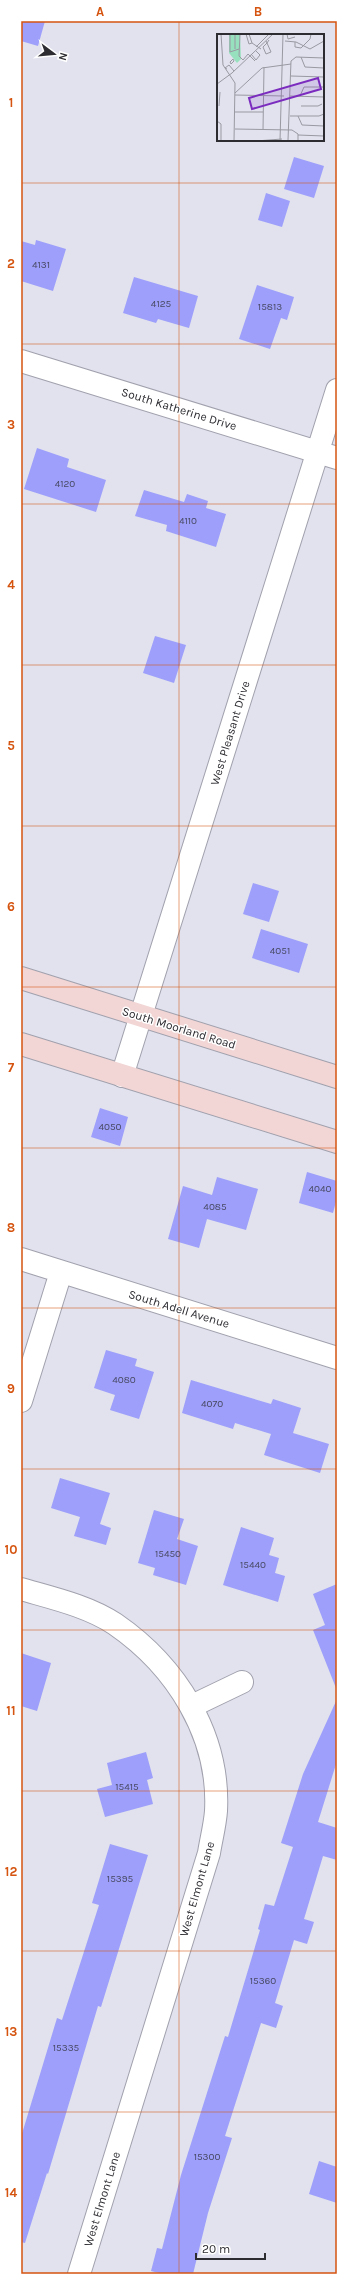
<svg xmlns="http://www.w3.org/2000/svg" width="358" height="2295" viewBox="0 0 358 2295" font-family="Karla,sans-serif">
  <style>
    .building { fill: #9d9ffa }
    .lines { fill: none; stroke-linecap: round; stroke-linejoin: round }
    .minor-casing { stroke: #a0a1ad; stroke-width: 24 }
    .secondary-casing { stroke: #a0a1ad; stroke-width: 24 }
    .minor { stroke: #fff; stroke-width: 22 }
    .secondary { stroke: #f2d5d5; stroke-width: 22 }
    .grid { fill: none; stroke: #d55410; stroke-width: 1; stroke-opacity: 0.55 }
    .labels { text-anchor: middle; dominant-baseline: central; stroke-width: 3; stroke-linejoin: round; paint-order: stroke }
    .number-label { font-size: 10px; fill: #484963 }
    .street-label { font-size: 12px; fill: #2c2c31; stroke: #fff }
    .inset-road { fill: none; stroke: #9999a2; stroke-width: 1 }
    .view { fill: #7b2cbf; fill-opacity: 0.15; stroke: #7b2cbf; stroke-width: 2 }
    .inset-edge { fill: none; stroke: #2c2c31; stroke-width: 2 }
    .neatline { fill: none; stroke: #d55410; stroke-width: 1.5 }
    .grid-label { font-size: 13px; text-anchor: middle; font-weight: bold; fill: #d55410 }
  </style>
  <rect width="100%" height="100%" fill="#e1e2ee"/>
  <path class="building" d="M 21,21 L 45,21 L 38,46 L 21,41 Z
    M 294,157 L 324,166 L 314,198 L 284,189 Z
    M 266,193 L 290,201 L 282,227 L 258,220 Z
    M 36,240 L 66,249 L 53,291 L 21,281 L 21,241 L 35,245 Z
    M 134,277 L 198,296 L 189,328 L 158,319 L 156,323 L 123,313 Z
    M 257,285 L 294,297 L 287,320 L 281,318 L 270,349 L 239,339 Z
    M 37,448 L 69,459 L 67,467 L 106,480 L 96,512 L 24,489 Z
    M 144,490 L 184,502 L 187,494 L 208,501 L 206,508 L 226,514 L 216,547 L 166,531 L 167,525 L 135,516 Z
    M 155,636 L 186,645 L 174,683 L 143,673 Z
    M 253,883 L 279,891 L 269,922 L 243,914 Z
    M 261,929 L 308,944 L 299,973 L 252,958 Z
    M 100,1108 L 128,1117 L 120,1146 L 91,1137 Z
    M 307,1172 L 337,1181 L 337,1198 L 333,1213 L 299,1203 Z
    M 217,1177 L 258,1189 L 246,1230 L 207,1219 L 199,1248 L 168,1239 L 183,1186 L 212,1195 Z
    M 106,1350 L 137,1359 L 135,1366 L 154,1372 L 139,1419 L 110,1410 L 115,1395 L 94,1388 Z
    M 191,1380 L 271,1404 L 273,1399 L 301,1408 L 293,1433 L 329,1444 L 320,1473 L 264,1455 L 271,1434 L 235,1423 L 233,1429 L 182,1413 Z
    M 60,1478 L 110,1493 L 100,1524 L 111,1528 L 106,1545 L 74,1536 L 80,1517 L 51,1508 Z
    M 154,1510 L 184,1519 L 177,1539 L 198,1546 L 186,1585 L 153,1575 L 155,1568 L 138,1563 Z
    M 241,1527 L 274,1538 L 269,1555 L 279,1558 L 275,1573 L 285,1576 L 278,1602 L 223,1585 Z
    M 337,1584 L 337,1688 L 336,1688 L 313,1630 L 325,1625 L 313,1594 Z
    M 21,1653 L 51,1663 L 37,1711 L 21,1706 Z
    M 337,1699 L 337,1761 L 318,1822 L 337,1828 L 337,1860 L 323,1856 L 304,1919 L 314,1922 L 307,1944 L 294,1940 L 275,2003 L 283,2006 L 276,2028 L 261,2023 L 225,2136 L 232,2138 L 208,2213 L 193,2274 L 163,2274 L 151,2271 L 157,2248 L 162,2249 L 181,2175 L 225,2036 L 228,2037 L 260,1930 L 258,1929 L 265,1904 L 274,1906 L 293,1847 L 281,1843 L 303,1774 Z
    M 146,1752 L 153,1778 L 147,1780 L 153,1804 L 105,1817 L 97,1789 L 112,1785 L 107,1763 Z
    M 110,1844 L 148,1855 L 101,2007 L 98,2006 L 48,2174 L 47,2173 L 25,2243 L 21,2242 L 21,2137 L 57,2018 L 62,2020 L 99,1905 L 92,1903 Z
    M 319,2161 L 337,2167 L 337,2203 L 309,2194 Z"/>
  <g class="lines">
    <defs>
      <path id="minor" d="M 21,361 L 337,458
        M 122,1076 L 337,390
        M 21,1259 L 337,1358
        M 21,1401 L 61,1272
        M 21,1589 C 52,1598 88,1606 115,1624 C 176,1666 220,1735 216,1811 C 215,1825 211,1840 209,1853 L 79,2274
        M 192,1706 L 242,1682"/>
      <path id="secondary" d="M 21,978 L 337,1077
        M 21,1044 L 337,1142"/>
    </defs>
    <use href="#minor" class="minor-casing"/>
    <use href="#secondary" class="secondary-casing"/>
    <use href="#minor" class="minor"/>
    <use href="#secondary" class="secondary"/>
  </g>
  <path class="grid" d="M 179,21 L 179,2274M 21,183 L 337,183M 21,344 L 337,344M 21,504 L 337,504M 21,665 L 337,665M 21,826 L 337,826M 21,987 L 337,987M 21,1148 L 337,1148M 21,1308 L 337,1308M 21,1469 L 337,1469M 21,1630 L 337,1630M 21,1791 L 337,1791M 21,1951 L 337,1951M 21,2112 L 337,2112"/>
  <g class="labels">
    <g class="number-label">
      <text x="41" y="265">4131</text>
      <text x="161" y="304">4125</text>
      <text x="270" y="307">15813</text>
      <text x="65" y="484">4120</text>
      <text x="188" y="521">4110</text>
      <text x="280" y="951">4051</text>
      <text x="110" y="1127">4050</text>
      <text x="320" y="1189">4040</text>
      <text x="215" y="1207">4085</text>
      <text x="124" y="1380">4080</text>
      <text x="212" y="1404">4070</text>
      <text x="168" y="1554">15450</text>
      <text x="253" y="1565">15440</text>
      <text x="127" y="1787">15415</text>
      <text x="120" y="1879">15395</text>
      <text x="263" y="1981">15360</text>
      <text x="66" y="2048">15335</text>
      <text x="207" y="2157">15300</text>
    </g>
    <g class="street-label">
      <text transform="translate(179 409) rotate(17)">South Katherine Drive</text>
      <text transform="translate(230 733) rotate(-73)">West Pleasant Drive</text>
      <text transform="translate(179 1028) rotate(17)">South Moorland Road</text>
      <text transform="translate(179 1309) rotate(17)">South Adell Avenue</text>
      <text transform="translate(197 1889) rotate(-74)">West Elmont Lane</text>
      <text transform="translate(102 2199) rotate(-73)">West Elmont Lane</text>
    </g>
  </g>
  <g transform="translate(217 34)">
    <rect width="107" height="107" fill="#e1e2ee"/>
    <path d="M 12,0 L 23,0 L 24,25 L 20,29 L 12,19 Z" fill="#97e1be"/>
    <path class="inset-road" d="M 4,0 L 6,31 L 18,49 L 17,107M 13,0 L 13,18 L 22,15M 18,0 L 18,15M 23,0 L 22,22 L 26,26M 29,0 L 32,10 L 35,9M 32,0 L 35,9 L 44,15M 70,0 L 71,5 L 78,3M 49,7 L 50,9 L 54,18 L 49,20 L 46,13 L 50,9 L 52,6M 68,7 L 79,8 L 93,15 L 107,7M 78,8 L 78,13 L 84,14 L 93,5 L 94,0M 39,13 L 52,0M 34,20 L 39,26 L 43,21 L 39,17M 84,23 L 88,33 L 107,34M 16,25 L 17,27 L 14,30 L 13,28 ZM 26,26 L 31,20 L 38,27M 10,35 L 8,34 L 12,31 L 17,37M 74,42 L 107,43M 0,50 L 15,39 L 56,0M 18,59 L 45,34 L 74,30M 18,61 L 67,62M 73,62 L 107,63M 83,62 L 87,53 L 107,53M 2,72 L 3,58M 84,72 L 101,72 L 105,70M 18,78 L 46,78M 73,82 L 102,82 L 107,80M 81,82 L 85,91 L 107,92M 0,87 L 4,90 L 4,107M 18,95 L 75,96 L 81,100 L 81,107M 46,96 L 47,33M 81,101 L 107,102M 71,106 L 74,27 L 79,23 L 107,24M 39,107 L 65,105M 63,107 L 66,0"/>
    <path class="view" d="M 101,44 L 104,55 L 35,75 L 32,64 Z"/>
    <rect width="107" height="107" class="inset-edge"/>
  </g>
  <rect width="358" height="2295" fill="none" stroke="#ffffff" stroke-width="44"/>
  <g transform="translate(54 54) rotate(106)" stroke="#ffffff" stroke-width="3" paint-order="stroke">
  <path d="M0-3L7 15L0 10L-7 15Z" fill="#2c2c31"/>
  <text y="-6" font-size="11" font-weight="bold" text-anchor="middle" fill="#2c2c31">N</text>
  </g>
  <path d="M196 2253v6h69v-6" fill="none" stroke="#2c2c31" stroke-width="2"/>
  <text x="202" y="2253" font-size="12" fill="#2c2c31" stroke="#ffffff" stroke-width="3" paint-order="stroke">20 m</text>
  <rect x="22" y="22" width="314" height="2251" class="neatline"/>
  <g class="grid-label">
    <text x="100" y="16">A</text>
    <text x="258" y="16">B</text>
    <text x="11" y="107">1</text>
    <text x="11" y="268">2</text>
    <text x="11" y="429">3</text>
    <text x="11" y="589">4</text>
    <text x="11" y="750">5</text>
    <text x="11" y="911">6</text>
    <text x="11" y="1072">7</text>
    <text x="11" y="1232">8</text>
    <text x="11" y="1393">9</text>
    <text x="11" y="1554">10</text>
    <text x="11" y="1715">11</text>
    <text x="11" y="1876">12</text>
    <text x="11" y="2036">13</text>
    <text x="11" y="2197">14</text>
  </g>
</svg>
